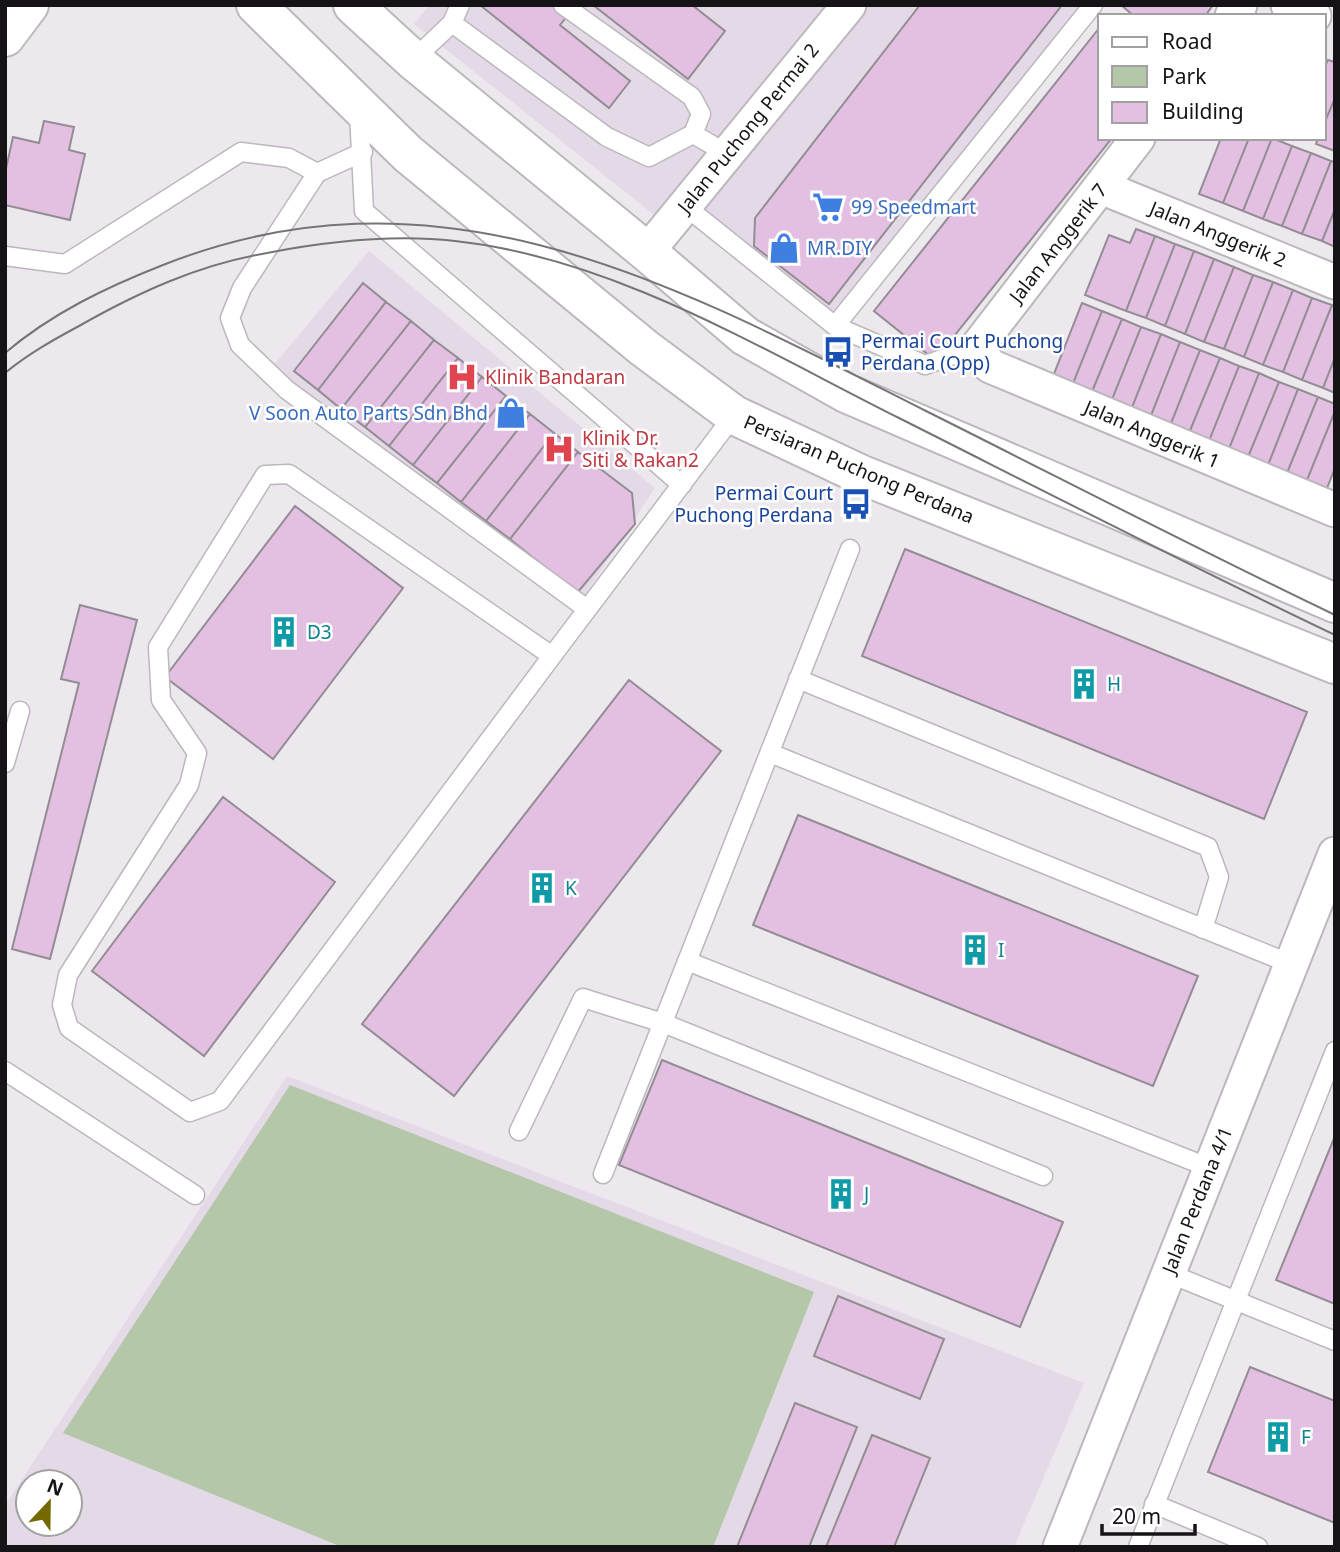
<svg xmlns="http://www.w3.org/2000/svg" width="1340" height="1552" viewBox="0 0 1340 1552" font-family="'Noto Sans',sans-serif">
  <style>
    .built { fill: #e4dae7; fill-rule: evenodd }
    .green { fill: #b5c7a9 }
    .building { fill: #e3c0e2; stroke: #928d92; stroke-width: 2 }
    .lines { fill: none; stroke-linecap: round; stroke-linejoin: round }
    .lane-casing { stroke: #bcb7bd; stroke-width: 21 }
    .street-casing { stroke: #bcb7bd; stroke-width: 37 }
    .secondary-casing { stroke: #bcb7bd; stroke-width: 42 }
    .lane { stroke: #fff; stroke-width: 18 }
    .street { stroke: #fff; stroke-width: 33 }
    .secondary { stroke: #fff; stroke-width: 38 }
    .tram { stroke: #777478; stroke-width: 2 }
    .labels { text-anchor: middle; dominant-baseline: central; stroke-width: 5; stroke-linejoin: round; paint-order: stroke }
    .street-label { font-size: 19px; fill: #151315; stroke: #fff }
    .shop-label { font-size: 19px; fill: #366cbe; stroke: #fff; text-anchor: start }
    .transit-label { font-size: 19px; fill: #164399; stroke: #fff; text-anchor: start }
    .health-label { font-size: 19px; fill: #be3a42; stroke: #fff; text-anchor: start }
    .culture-label { font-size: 19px; fill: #0d838f; stroke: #fff; text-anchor: start }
  </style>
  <rect width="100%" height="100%" fill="#ede8ee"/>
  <path class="built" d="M 429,5 L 1081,5 L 832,316 L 680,194 L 658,218 L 414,24 Z
    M 369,251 L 655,488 L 583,598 L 293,386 L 272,367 Z
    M 287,1076 L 1084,1383 L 1014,1547 L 5,1547 L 5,1505 ZM 28,1482 L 70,1482 L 70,1524 L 28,1524 Z"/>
  <path class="green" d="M 290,1085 L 814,1292 L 713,1547 L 342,1547 L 63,1433 Z"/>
  <path class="building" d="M 480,5 L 576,5 L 560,25 L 630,81 L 609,108 Z
    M 593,5 L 692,5 L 725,31 L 688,79 Z
    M 920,5 L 1062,5 L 829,304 L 754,246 L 755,218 Z
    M 1121,5 L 1213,5 L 1205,16 L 1134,16 Z
    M 1100,27 L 1100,138 L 1112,138 L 935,360 L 874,311 Z
    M 1328,60 L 1335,62 L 1335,98 L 1324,124 L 1324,68 Z
    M 1335,98 L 1335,151 L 1316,144 L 1318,138 L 1324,138 L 1324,124 Z
    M 44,121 L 74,127 L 69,150 L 85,154 L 70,220 L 5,205 L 5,173 L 13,137 L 39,143 Z
    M 1221,138 L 1249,138 L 1223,203 L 1199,194 Z
    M 1249,138 L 1272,138 L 1243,211 L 1223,203 Z
    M 1272,138 L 1292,146 L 1263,219 L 1243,211 Z
    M 1292,146 L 1311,153 L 1282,226 L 1263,219 Z
    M 1311,153 L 1331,161 L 1302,234 L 1282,226 Z
    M 1331,161 L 1335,162 L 1335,209 L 1322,241 L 1302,234 Z
    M 1335,209 L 1335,247 L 1322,241 Z
    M 1136,229 L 1155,236 L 1126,311 L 1085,295 L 1109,235 L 1130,243 Z
    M 1155,236 L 1175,244 L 1146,318 L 1126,311 Z
    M 1175,244 L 1194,251 L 1165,326 L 1146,318 Z
    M 1194,251 L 1214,259 L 1185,334 L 1165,326 Z
    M 1214,259 L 1234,267 L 1204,342 L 1185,334 Z
    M 1234,267 L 1253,275 L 1224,349 L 1204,342 Z
    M 1253,275 L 1273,282 L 1244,357 L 1224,349 Z
    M 1273,282 L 1293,290 L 1263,365 L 1244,357 Z
    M 363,283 L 386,302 L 318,390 L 294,371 Z
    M 1293,290 L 1312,298 L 1283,372 L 1263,365 Z
    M 1312,298 L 1332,305 L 1302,380 L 1283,372 Z
    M 386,302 L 411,321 L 341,409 L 318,390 Z
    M 1082,303 L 1102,311 L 1072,386 L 1052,379 Z
    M 1332,305 L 1335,306 L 1335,357 L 1323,388 L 1302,380 Z
    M 1102,311 L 1122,319 L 1091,394 L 1072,386 Z
    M 1122,319 L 1141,327 L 1111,402 L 1091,394 Z
    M 411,321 L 434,340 L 365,427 L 341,409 Z
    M 1141,327 L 1161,334 L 1131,410 L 1111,402 Z
    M 1161,334 L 1180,342 L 1150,418 L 1131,410 Z
    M 434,340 L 458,358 L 389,446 L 365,427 Z
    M 1180,342 L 1200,350 L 1170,426 L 1150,418 Z
    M 1200,350 L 1220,358 L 1189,433 L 1170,426 Z
    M 1335,357 L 1335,393 L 1323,388 Z
    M 458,358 L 482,377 L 413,465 L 389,446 Z
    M 1220,358 L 1239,366 L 1209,441 L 1189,433 Z
    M 1239,366 L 1259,373 L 1229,449 L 1209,441 Z
    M 1259,373 L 1279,382 L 1248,457 L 1229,449 Z
    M 482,377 L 506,396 L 437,483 L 413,465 Z
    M 1279,382 L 1298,389 L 1268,465 L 1248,457 Z
    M 1298,389 L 1318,397 L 1287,473 L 1268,465 Z
    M 506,396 L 530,414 L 461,502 L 437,483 Z
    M 1318,397 L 1335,404 L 1335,411 L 1307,480 L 1287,473 Z
    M 1335,411 L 1335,468 L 1327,488 L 1307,480 Z
    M 530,414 L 554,433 L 486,521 L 461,502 Z
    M 554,433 L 578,452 L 510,539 L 486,521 Z
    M 578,452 L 632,493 L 635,524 L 577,593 L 510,539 Z
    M 295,506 L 403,588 L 273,759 L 165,677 Z
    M 905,549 L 1307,712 L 1264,819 L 862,656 Z
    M 80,605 L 137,620 L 50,959 L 12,949 L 79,683 L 61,679 Z
    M 629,680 L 721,751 L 454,1096 L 362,1024 Z
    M 223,797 L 335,882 L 204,1056 L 92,971 Z
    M 798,815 L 1198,976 L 1153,1086 L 753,925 Z
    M 662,1060 L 1063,1222 L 1020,1327 L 619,1165 Z
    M 1335,1136 L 1335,1304 L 1276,1280 Z
    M 838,1296 L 944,1339 L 920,1399 L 814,1356 Z
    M 1250,1367 L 1335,1401 L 1335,1523 L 1208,1472 Z
    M 795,1403 L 857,1427 L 809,1547 L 737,1547 Z
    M 872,1435 L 930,1458 L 894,1547 L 826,1547 Z"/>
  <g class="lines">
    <defs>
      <path id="lane" d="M 563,5 L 692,97 L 701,114 L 693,134 L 728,154
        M 452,23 L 607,137 L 649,157 L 693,134
        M 413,60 L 452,23 L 460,5
        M 359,113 L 364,211 L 682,485
        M 363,152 L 317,173 L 242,288 L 230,318 L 240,345 L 287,390 L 587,609
        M 685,206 L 835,326 L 1093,5
        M 5,256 L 65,264 L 241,152 L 289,158 L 317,173
        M 835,326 L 925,365 L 977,347
        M 289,474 L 552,656 L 220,1101 L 190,1112 L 69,1028 L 62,1005 L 68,975 L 189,785 L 197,753 L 161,700 L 158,647 L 265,475 Z
        M 552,656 L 734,415
        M 798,679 L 1208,847 L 1219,877 L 1203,929
        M 770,753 L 1291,964
        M 5,763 L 20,711
        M 687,961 L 1210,1168
        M 5,1071 L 195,1195
        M 519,1131 L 583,998 L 663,1023 L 1043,1176
        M 603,1174 L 850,549
        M 1168,1273 L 1335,1341
        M 1154,1504 L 1258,1547
        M 1138,1547 L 1335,1051"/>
      <path id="street" d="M 1288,5 L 1314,16
        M 1232,16 L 1240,5
        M 1138,138 L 977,347 L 990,366 L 1335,510
        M 1101,187 L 1335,282
        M 647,252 L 849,5
        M 1060,1547 L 1335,854"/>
      <path id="secondary" d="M 256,5 L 408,154 L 644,348 L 734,415 L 862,475 L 1335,664
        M 353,5 L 413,60 L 647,252 L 745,336 L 846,393 L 1335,603
        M 5,37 L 29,5"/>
    </defs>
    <use href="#lane" class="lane-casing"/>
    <use href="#street" class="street-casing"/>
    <use href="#secondary" class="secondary-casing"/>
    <use href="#lane" class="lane"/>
    <use href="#street" class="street"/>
    <use href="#secondary" class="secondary"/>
    <path class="tram" d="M 5,353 C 52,313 107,287 163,265 C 443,154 680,287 926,411 C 1062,479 1197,549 1335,615
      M 5,373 C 28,354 53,340 79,326 C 139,292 198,265 267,253 C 329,241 392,234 455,241 C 613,258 759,348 899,418 C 1044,491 1188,565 1335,635"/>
  </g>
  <defs>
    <symbol id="supermarket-bare" viewBox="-9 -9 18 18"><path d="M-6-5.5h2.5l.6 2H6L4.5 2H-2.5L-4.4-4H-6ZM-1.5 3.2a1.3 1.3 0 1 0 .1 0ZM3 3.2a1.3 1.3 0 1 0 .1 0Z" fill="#3f7fe0" stroke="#fff" stroke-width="2.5" paint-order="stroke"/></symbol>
    <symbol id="shop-bare" viewBox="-9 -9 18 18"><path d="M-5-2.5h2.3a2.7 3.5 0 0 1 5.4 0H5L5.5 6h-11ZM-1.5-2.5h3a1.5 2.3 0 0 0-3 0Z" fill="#3f7fe0" stroke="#fff" stroke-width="2.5" paint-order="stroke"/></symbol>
    <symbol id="bus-bare" viewBox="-9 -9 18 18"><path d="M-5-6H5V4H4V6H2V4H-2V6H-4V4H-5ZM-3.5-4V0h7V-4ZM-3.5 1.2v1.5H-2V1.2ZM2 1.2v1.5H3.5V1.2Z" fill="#1a4fb4" stroke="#fff" stroke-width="2.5" paint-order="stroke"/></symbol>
    <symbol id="hospital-bare" viewBox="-9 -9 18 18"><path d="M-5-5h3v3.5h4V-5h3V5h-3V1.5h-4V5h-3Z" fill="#e0444e" stroke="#fff" stroke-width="2.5" paint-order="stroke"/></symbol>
    <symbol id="building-bare" viewBox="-9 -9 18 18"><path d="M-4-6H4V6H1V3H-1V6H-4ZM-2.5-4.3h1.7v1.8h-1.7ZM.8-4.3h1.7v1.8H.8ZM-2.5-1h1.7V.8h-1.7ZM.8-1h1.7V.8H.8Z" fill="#0f9aa8" stroke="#fff" stroke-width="2.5" paint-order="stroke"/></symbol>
  </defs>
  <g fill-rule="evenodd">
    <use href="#supermarket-bare" x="806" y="185" width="44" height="44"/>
    <use href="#shop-bare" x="762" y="226" width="44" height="44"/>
    <use href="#bus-bare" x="816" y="330" width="44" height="44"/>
    <use href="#hospital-bare" x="440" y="355" width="44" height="44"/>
    <use href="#shop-bare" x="489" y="391" width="44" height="44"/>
    <use href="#hospital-bare" x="537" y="427" width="44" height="44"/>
    <use href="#bus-bare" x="834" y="482" width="44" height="44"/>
    <use href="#building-bare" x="262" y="610" width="44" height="44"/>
    <use href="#building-bare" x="1062" y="662" width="44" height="44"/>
    <use href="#building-bare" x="520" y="866" width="44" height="44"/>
    <use href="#building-bare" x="953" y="928" width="44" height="44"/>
    <use href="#building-bare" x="819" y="1172" width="44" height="44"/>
    <use href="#building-bare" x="1256" y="1415" width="44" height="44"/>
  </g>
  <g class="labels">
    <g class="street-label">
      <text transform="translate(748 128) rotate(-51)">Jalan Puchong Permai 2</text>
      <text transform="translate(1218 234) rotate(22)">Jalan Anggerik 2</text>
      <text transform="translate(1058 243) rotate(-52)">Jalan Anggerik 7</text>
      <text transform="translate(1152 434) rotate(23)">Jalan Anggerik 1</text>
      <text transform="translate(859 469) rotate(23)">Persiaran Puchong Perdana</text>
      <text transform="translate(1197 1200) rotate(-68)">Jalan Perdana 4/1</text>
    </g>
    <g class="shop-label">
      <text x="851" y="207">99 Speedmart</text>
      <text x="807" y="248">MR.DIY</text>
      <text x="488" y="413" text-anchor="end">V Soon Auto Parts Sdn Bhd</text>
    </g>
    <g class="transit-label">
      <text x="861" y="341">Permai Court Puchong<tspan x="861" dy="22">Perdana (Opp)</tspan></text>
      <text x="833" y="493" text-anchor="end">Permai Court<tspan x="833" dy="22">Puchong Perdana</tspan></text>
    </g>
    <g class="health-label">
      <text x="485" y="377">Klinik Bandaran</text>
      <text x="582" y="438">Klinik Dr.<tspan x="582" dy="22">Siti &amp; Rakan2</tspan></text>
    </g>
    <g class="culture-label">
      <text x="307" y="632">D3</text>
      <text x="1107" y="684">H</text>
      <text x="565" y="888">K</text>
      <text x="998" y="950">I</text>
      <text x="864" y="1194">J</text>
      <text x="1301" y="1437">F</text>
    </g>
  </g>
  <rect width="1340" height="1552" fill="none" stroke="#151315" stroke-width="14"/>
  <rect x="1098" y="14" width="228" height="126" fill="#ffffff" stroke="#a1a1a1" stroke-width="2"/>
  <rect x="1112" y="37" width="35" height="10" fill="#ffffff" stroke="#a1a1a1" stroke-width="2"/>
  <text x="1162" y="49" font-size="21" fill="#151315">Road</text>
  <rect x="1112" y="66" width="35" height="21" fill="#b5c7a9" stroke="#a1a1a1" stroke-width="2"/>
  <text x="1162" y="84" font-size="21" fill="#151315">Park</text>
  <rect x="1112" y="102" width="35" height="21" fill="#e3c0e2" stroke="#a1a1a1" stroke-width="2"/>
  <text x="1162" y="119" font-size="21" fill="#151315">Building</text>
  <g transform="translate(49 1503) rotate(22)"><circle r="33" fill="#ffffff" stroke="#a1a1a1" stroke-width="2"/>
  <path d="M0-5L12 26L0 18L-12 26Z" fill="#746901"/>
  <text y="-10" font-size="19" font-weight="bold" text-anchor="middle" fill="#151315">N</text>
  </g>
  <path d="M1102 1524v10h93v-10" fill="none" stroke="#151315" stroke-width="3.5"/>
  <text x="1112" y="1524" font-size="21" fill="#151315" stroke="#ffffff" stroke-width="5" paint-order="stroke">20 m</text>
</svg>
